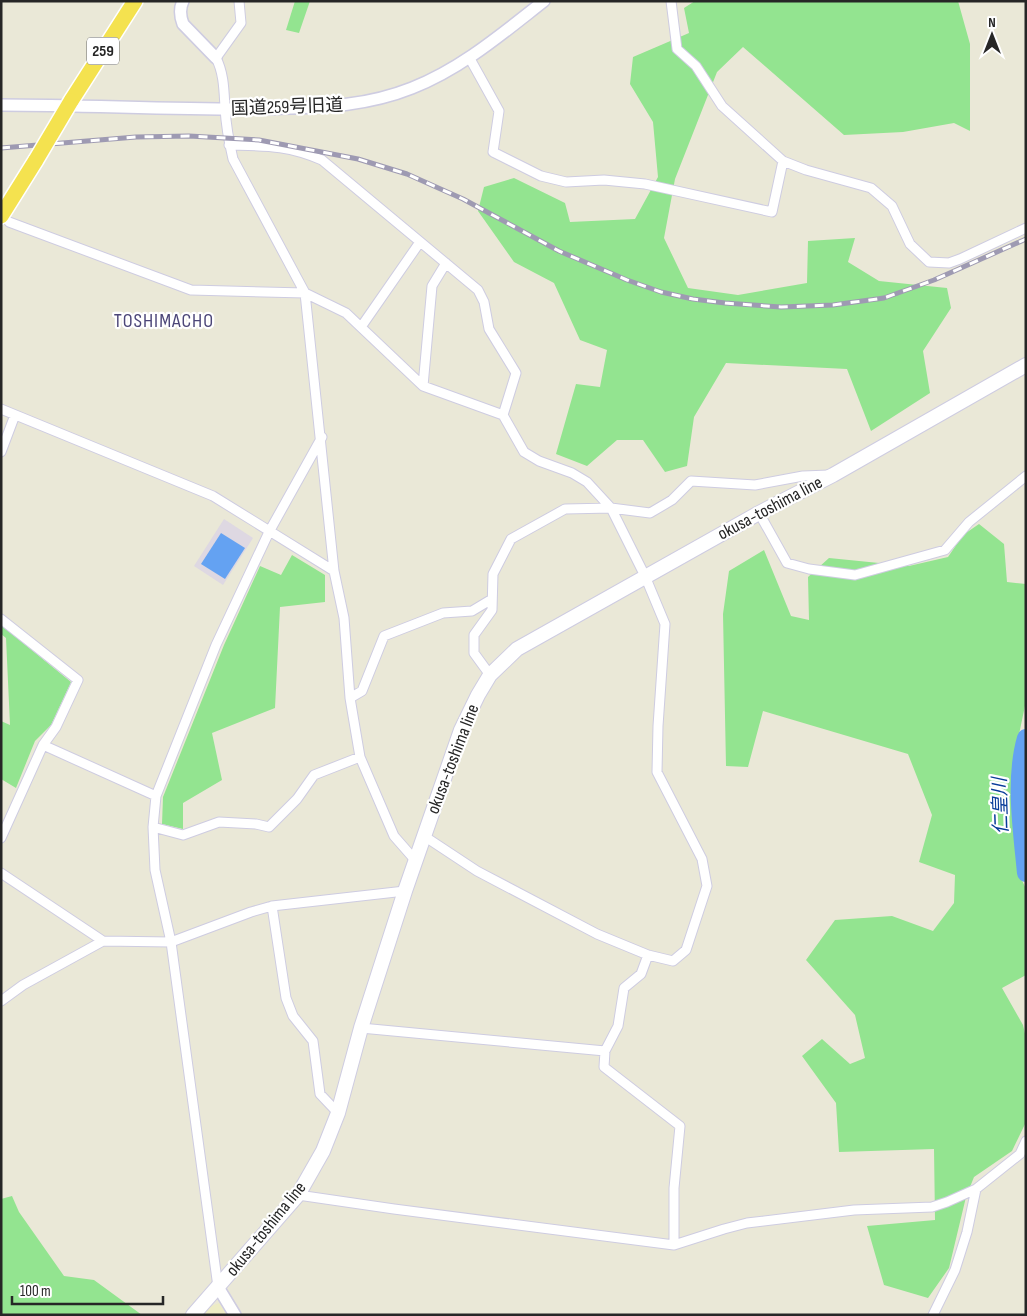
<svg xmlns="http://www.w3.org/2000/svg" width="1027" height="1316" viewBox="0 0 1027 1316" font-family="'Sofia Sans Condensed','Noto Sans JP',sans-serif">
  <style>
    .industrial { fill: #ded8e2 }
    .education { fill: #edecc5 }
    .green { fill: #93e490 }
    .water { fill: #64a2f2 }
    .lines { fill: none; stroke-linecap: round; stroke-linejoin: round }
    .river { stroke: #64a2f2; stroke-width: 18 }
    .minor-casing { stroke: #cecce1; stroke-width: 11 }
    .tertiary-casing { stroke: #cecce1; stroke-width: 14 }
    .secondary-casing { stroke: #cecce1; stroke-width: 16 }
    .trunk-casing { stroke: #fff; stroke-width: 18 }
    .minor { stroke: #fff; stroke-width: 9 }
    .tertiary { stroke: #fff; stroke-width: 11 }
    .secondary { stroke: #fff; stroke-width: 14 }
    .trunk { stroke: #f4e24f; stroke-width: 15 }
    .rail-casing { stroke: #9e9ab2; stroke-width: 5 }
    .rail { stroke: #fff; stroke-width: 3; stroke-dasharray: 9; stroke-linecap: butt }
    .trunk-bridge-casing { stroke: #fff; stroke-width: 18; stroke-linecap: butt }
    .trunk-bridge { stroke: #f4e24f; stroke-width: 15 }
    .labels { text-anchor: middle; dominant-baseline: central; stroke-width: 4.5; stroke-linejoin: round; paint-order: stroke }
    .shield { fill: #fff; stroke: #676767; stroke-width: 1 }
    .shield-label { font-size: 16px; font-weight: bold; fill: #262626 }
    .street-label { font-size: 18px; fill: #262626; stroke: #fff }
    .water-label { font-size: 19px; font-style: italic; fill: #083c99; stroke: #fff }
    .quarter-label { font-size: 20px; letter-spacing: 1px; fill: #4c4678; stroke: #fff }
  </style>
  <rect width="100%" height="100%" fill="#eae8d7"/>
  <path class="industrial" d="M 224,519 L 253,538 L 223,585 L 194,566 Z"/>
  <path class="education" d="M 219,1303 L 227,1315 L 203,1315 L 209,1307 Z"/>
  <path class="green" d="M 295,1 L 310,1 L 299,33 L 286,30 Z
    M 695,1 L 958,1 L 970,44 L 970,131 L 954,123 L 903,132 L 844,135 L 743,47 L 717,72 L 675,179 L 664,238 L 688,288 L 738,295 L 807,283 L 808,241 L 855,238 L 848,262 L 879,281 L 947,288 L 951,308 L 923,351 L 930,393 L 871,431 L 847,369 L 726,363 L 694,417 L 687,466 L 665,472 L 643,440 L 617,440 L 587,466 L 556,454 L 576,384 L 600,387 L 607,350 L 580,340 L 554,283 L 514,262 L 478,211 L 484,187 L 514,178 L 565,203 L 570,222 L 635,219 L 658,177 L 653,122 L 630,84 L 633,57 L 689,33 L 684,8 Z
    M 979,524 L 1004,544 L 1007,582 L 1026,584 L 1026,701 L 1017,744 L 1013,772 L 1021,878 L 1026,889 L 1026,975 L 1002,988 L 1023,1025 L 1026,1038 L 1026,1122 L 1012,1151 L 974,1177 L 966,1197 L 949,1268 L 928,1298 L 884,1285 L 867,1226 L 935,1220 L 934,1149 L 839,1152 L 836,1103 L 802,1056 L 822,1039 L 850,1064 L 865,1058 L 855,1015 L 806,960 L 835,920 L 892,916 L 933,931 L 954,903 L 955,875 L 919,862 L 932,815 L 908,754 L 763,711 L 748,767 L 726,766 L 723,614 L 729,571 L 764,550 L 791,616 L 809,620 L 808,577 L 829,558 L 909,566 L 948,557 L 963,535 Z
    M 292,555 L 325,575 L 325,602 L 280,607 L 275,708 L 212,733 L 222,780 L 183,803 L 183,829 L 162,824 L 163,797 L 224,645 L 260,566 L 281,575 Z
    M 1,625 L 71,682 L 51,725 L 35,741 L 16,788 L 1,779 L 1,721 L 10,725 L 6,638 L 1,634 Z
    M 12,1196 L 19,1212 L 64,1276 L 94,1280 L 142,1315 L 1,1315 L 1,1199 Z"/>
  <path class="water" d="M 221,533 L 245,548 L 225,579 L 201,564 Z"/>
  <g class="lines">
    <path class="river" d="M 1026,738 C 1014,779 1022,830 1026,873"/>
    <defs>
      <path id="minor" d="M 239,1 L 241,23 L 216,58 C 224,73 224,91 225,108 C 226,126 229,142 233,159 L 305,293 L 334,571 L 344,618 L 350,698 L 360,757 L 394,836 L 415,860
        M 671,1 L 677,49 L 696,66 L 722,106 L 783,161 L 806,170 L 871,188 L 892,206 L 910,244 L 929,262 L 949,263 L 960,259 L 1026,228
        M 469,57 L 499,111 L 493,152 L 541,176 L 566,182 L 604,180 L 645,184 L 772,212 L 783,161
        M 229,145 C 266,146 287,145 322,160 L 478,290 L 484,302 L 489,329 L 516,373 L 503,415
        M 9,222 L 191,290 L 305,293 L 346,313 L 423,386 L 503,415 L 524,452 L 539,461 L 572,473 L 587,482 L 611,508 L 645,576 L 665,624 L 658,726 L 657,772 L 702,859 L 707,886 L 686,950 L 673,961 L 648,955 L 597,934 L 477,871 L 424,836
        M 361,327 L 420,242
        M 423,386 L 432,286 L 446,263
        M 1,409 L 213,496 L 334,571
        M 1,452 L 15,415
        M 759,513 L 787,563 L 809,569 L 855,575 L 945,550 L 969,522 L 1026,476
        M 1,619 L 78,680 L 56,727 L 43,745 L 1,838
        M 490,675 L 474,653 L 474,635 L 492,610 L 493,574 L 511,539 L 565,509 L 611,508 L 650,513 L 672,500 L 691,481 L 755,485 L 803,476 L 829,475
        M 350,698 L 362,691 L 384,636 L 443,613 L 472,611 L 492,599
        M 43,745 L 156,796
        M 153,827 L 183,835 L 219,822 L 256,824 L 269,827 L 297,799 L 314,775 L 360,757
        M 1,873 L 103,941
        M 272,906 L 286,998 L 293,1016 L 313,1041 L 320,1094 L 338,1113
        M 648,955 L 641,974 L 624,988 L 618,1026 L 605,1051 L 604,1067 L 680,1126 L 674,1188 L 674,1245
        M 1,1001 L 23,985 L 103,941 L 171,942 L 251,912 L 272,906 L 405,891
        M 361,1028 L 605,1051
        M 298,1195 L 394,1209 L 674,1245 L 724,1229 L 747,1223 L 854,1210 L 932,1207 L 947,1202 L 976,1189 L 1020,1154 L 1026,1141
        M 218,1287 L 171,942 L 155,870 L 153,827 L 156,796 L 216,645 L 269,532 L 322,437
        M 933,1315 L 955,1270 L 967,1232 L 976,1189"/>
      <path id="tertiary" d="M 183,1 C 179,9 180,16 183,24 L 216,58
        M 1,105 C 88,105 175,110 263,109 C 315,107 362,108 412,88 C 461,69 503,33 544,1
        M 218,1287 L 235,1315"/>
      <path id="secondary" d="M 193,1315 L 298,1195 L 323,1151 L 338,1113 L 361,1028 L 405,891 L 461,730 L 478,695 L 490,675 L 517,649 L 759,513 L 833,475 L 1026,365"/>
      <path id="trunk" d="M 71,101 L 135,1
        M 1,216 L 36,160"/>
    </defs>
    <use href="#minor" class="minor-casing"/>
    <use href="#tertiary" class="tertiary-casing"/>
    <use href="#secondary" class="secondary-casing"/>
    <use href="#trunk" class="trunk-casing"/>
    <use href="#minor" class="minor"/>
    <use href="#tertiary" class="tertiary"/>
    <use href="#secondary" class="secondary"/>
    <use href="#trunk" class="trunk"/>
    <defs>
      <path id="rail" d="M 1,148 L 136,137 L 189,136 L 259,140 L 358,159 L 407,174 L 463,199 L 559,251 L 627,280 L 661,292 L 693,299 L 725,303 L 781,307 L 833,305 L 884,298 L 934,280 L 1026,239"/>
    </defs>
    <use href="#rail" class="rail-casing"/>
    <use href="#rail" class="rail"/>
    <defs>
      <path id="trunk-bridge" d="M 36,160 L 71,101"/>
    </defs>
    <use href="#trunk-bridge" class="trunk-bridge-casing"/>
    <use href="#trunk-bridge" class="trunk-bridge"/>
  </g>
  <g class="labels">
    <rect class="shield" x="87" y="37.5" width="32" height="27" rx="4"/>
    <g class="shield-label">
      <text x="103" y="51">259</text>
    </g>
    <g class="street-label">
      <text transform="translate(287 107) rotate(-2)">国道259号旧道</text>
      <text transform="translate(770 508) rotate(-28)">okusa-toshima line</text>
      <text transform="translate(453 759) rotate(-69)">okusa-toshima line</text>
      <text transform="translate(266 1229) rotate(-51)">okusa-toshima line</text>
    </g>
    <g class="water-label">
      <text transform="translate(1001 806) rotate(-92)">仁皇川</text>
    </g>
    <g class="quarter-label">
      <text x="164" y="321">TOSHIMACHO</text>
    </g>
  </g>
  <rect width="1027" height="1316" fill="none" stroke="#262626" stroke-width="5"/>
  <g transform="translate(992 35)" stroke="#ffffff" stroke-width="4" paint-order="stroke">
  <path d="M0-4L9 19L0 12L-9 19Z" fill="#262626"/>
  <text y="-8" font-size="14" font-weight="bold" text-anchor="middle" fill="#262626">N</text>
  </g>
  <path d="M12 1296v8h151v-8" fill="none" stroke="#262626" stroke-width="2.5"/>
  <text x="20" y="1296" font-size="15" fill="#262626" stroke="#ffffff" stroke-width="4" paint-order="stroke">100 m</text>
</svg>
